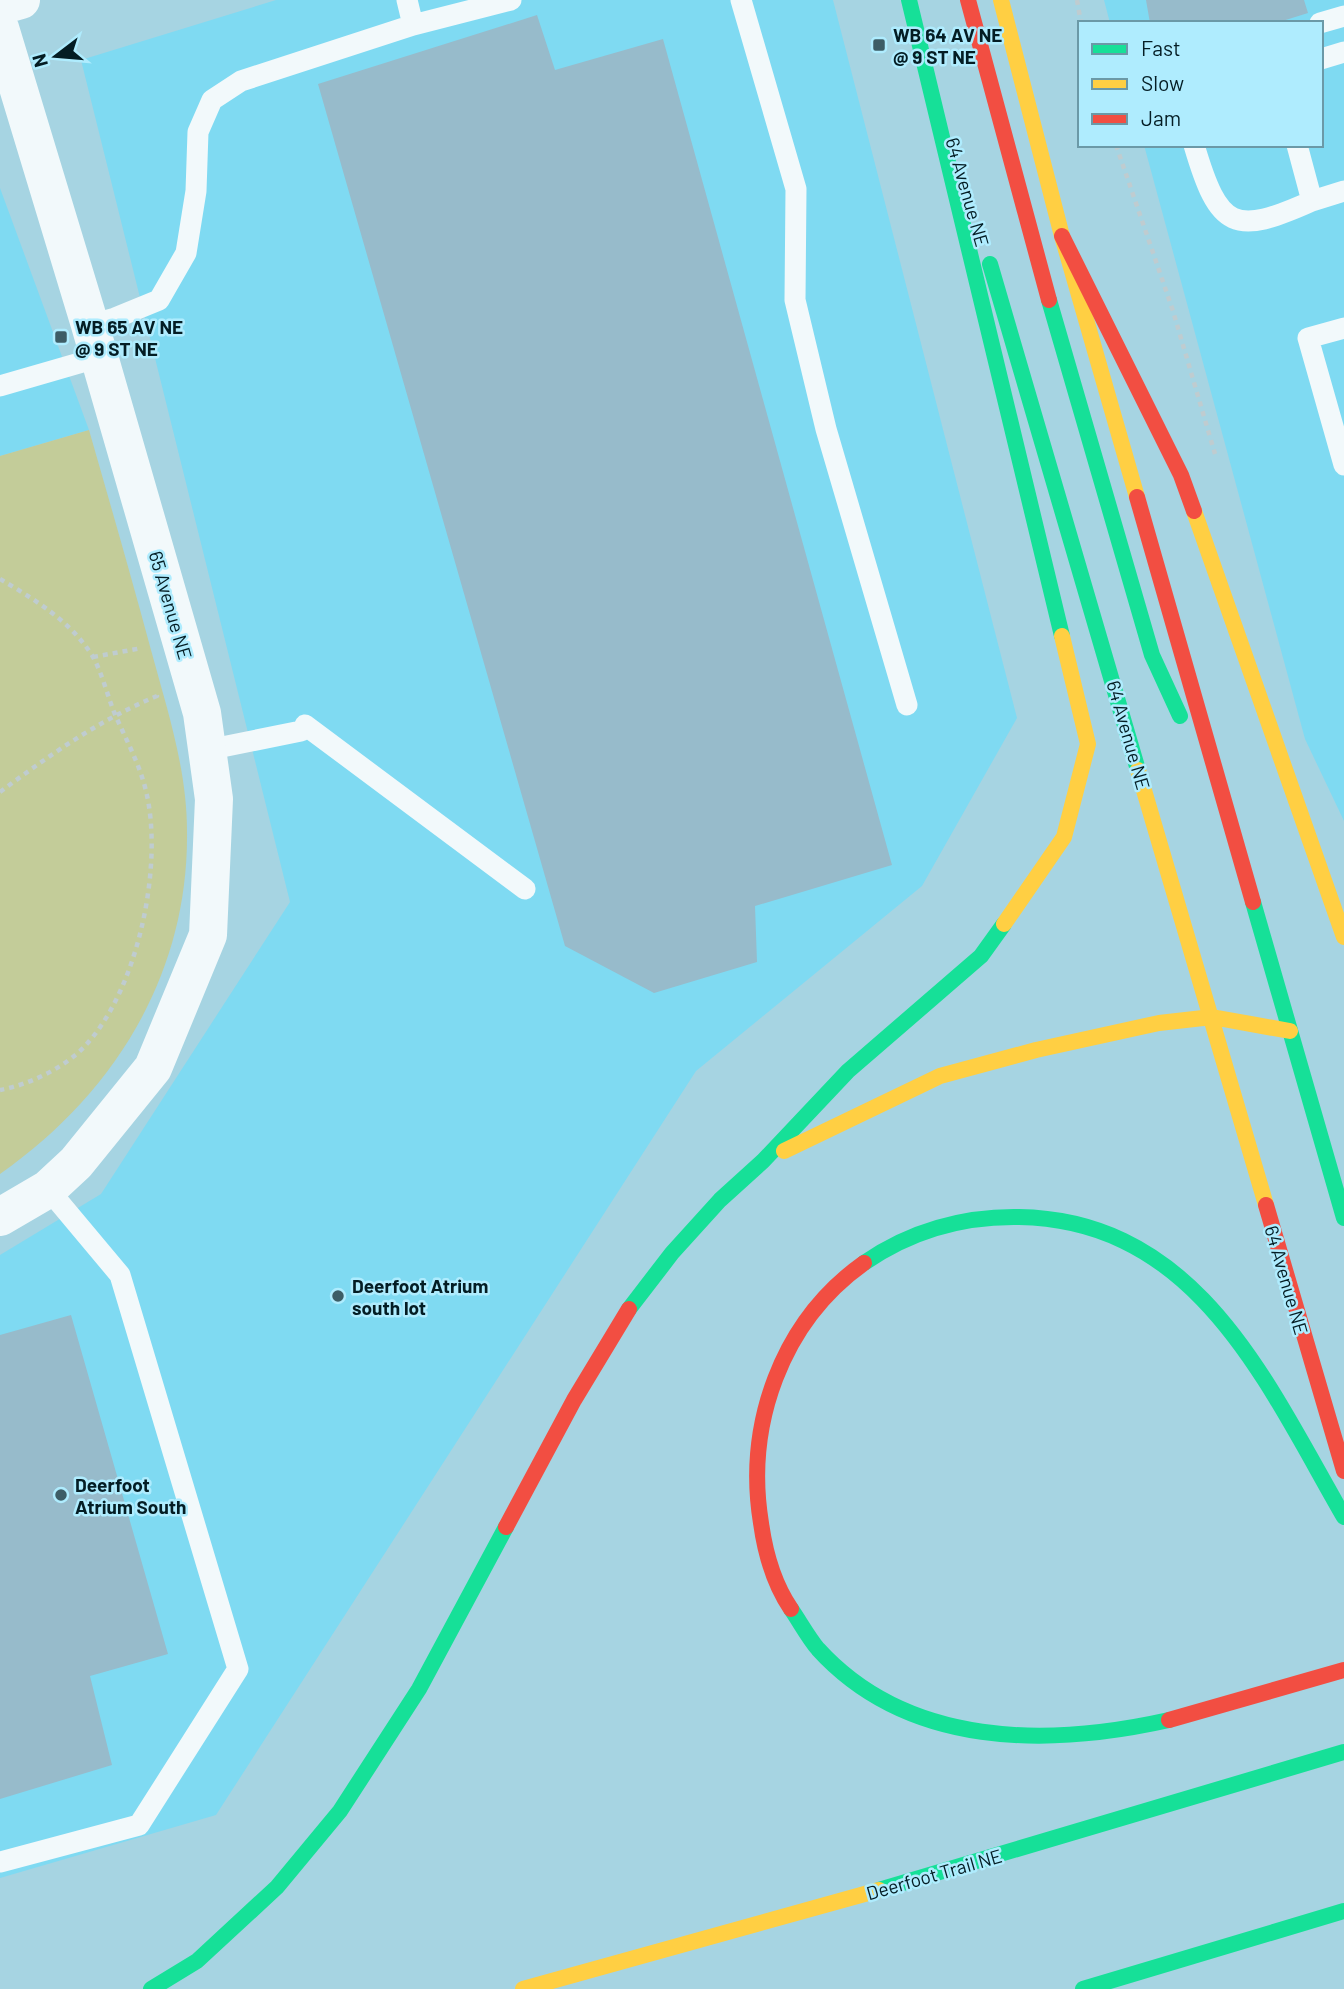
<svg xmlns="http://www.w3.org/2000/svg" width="1344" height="1989" viewBox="0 0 1344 1989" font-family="Barlow,sans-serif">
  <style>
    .built { fill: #7fdaf2 }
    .green { fill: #c3cc99 }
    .building { fill: #97bbcb }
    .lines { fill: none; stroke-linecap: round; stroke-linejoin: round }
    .path { stroke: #bfccd0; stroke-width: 4.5; stroke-dasharray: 5 5; stroke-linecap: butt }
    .lane { stroke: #f2f9fb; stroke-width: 21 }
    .street { stroke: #f2f9fb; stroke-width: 38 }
    .fast { stroke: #16e098; stroke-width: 16 }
    .slow { stroke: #ffcf43; stroke-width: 16 }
    .jam { stroke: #f24e42; stroke-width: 16 }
    .poi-dot { fill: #3d5d66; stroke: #afecfe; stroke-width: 2.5 }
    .labels { text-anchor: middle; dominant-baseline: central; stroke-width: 5; stroke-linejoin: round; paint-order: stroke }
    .poi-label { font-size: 19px; font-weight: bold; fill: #041d24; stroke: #afecfe; text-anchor: start }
    .street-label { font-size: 19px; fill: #041d24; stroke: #afecfe }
  </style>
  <rect width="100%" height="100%" fill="#a6d4e2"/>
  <path class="built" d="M 276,0 L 833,0 L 1017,718 L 922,886 L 696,1071 L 216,1815 L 0,1878 L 0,1255 L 101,1194 L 290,902 L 81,60 Z
    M 1104,0 L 1344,0 L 1344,821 L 1305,739 L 1144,145 L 1321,145 L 1321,23 L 1110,23 Z
    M 0,188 L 89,430 L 0,456 Z"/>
  <path class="green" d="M 89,430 C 110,503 131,576 151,650 C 167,709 187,769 187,831 C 189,974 114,1094 0,1174 L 0,456 Z"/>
  <path class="building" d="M 1146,0 L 1304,0 L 1308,13 L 1276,23 L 1150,23 Z
    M 537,15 L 555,70 L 663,39 L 892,865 L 755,906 L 757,962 L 654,993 L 565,946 L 318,84 Z
    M 71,1315 L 168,1654 L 90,1676 L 112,1765 L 0,1799 L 0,1335 Z"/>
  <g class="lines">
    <path class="path" d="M 1077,0 L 1081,23
      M 1116,145 L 1173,311 L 1215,454
      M 0,579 C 34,599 72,622 93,657 C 102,673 107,694 114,712 C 125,738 139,762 146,791 C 164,865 138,991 84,1047 C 64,1068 28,1085 0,1090
      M 93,657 L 142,648
      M 0,792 C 50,755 99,720 157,696 L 156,693"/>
    <path class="lane" d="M 407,0 L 413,25 L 511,0
      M 741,0 L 796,189 L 795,300 L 826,429 L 907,705
      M 1320,23 L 1344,16
      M 1321,59 L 1344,52
      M 1194,145 C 1219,230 1234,236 1312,201
      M 1297,145 L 1312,201 L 1344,191
      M 90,325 L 115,318 L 159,300 L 186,253 L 196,191 L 198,132 L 212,100 L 241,81 L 413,25
      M 1344,328 L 1308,338 L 1344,465
      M 0,386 L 100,357
      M 305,725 L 525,889
      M 207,750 L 301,731
      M 0,1862 L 139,1825 L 238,1669 L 120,1275 L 48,1189"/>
    <path class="street" d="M 0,6 L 21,0
      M 0,28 L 90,325 L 202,713 L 214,799 L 208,935 L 153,1068 L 76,1163 L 48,1189 L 0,1217"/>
    <path class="fast" d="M 909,0 L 1062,636
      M 990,264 L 1138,770
      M 1049,300 L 1152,655 L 1180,716
      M 1253,902 L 1344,1218
      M 864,1263 C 910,1231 964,1216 1019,1217 C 1198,1220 1267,1384 1344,1517
      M 629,1309 L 672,1253 L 720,1200 L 763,1161 L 848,1071 L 981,956 L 1004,924
      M 791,1609 C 800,1622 808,1637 818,1649 C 908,1748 1048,1747 1169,1720
      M 879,1890 L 1344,1752
      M 151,1989 L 197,1961 L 277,1887 L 340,1811 L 419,1689 L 506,1527
      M 1083,1989 L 1344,1911"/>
    <path class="slow" d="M 1001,0 L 1062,236 L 1137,497
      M 1194,511 L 1344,937
      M 1138,770 L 1266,1205
      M 1004,924 L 1064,837 L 1088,744 L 1062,636
      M 784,1151 L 940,1076 L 1036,1050 L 1159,1023 L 1212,1017 L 1290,1031
      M 523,1989 L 879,1890"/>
    <path class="jam" d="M 968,0 L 1049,300
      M 1062,236 L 1181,475 L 1194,511
      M 1137,497 L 1253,902
      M 1266,1205 L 1344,1471
      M 506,1527 L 574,1400 L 629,1309
      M 791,1609 C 774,1584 765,1552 761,1523 C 745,1425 781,1322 864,1263
      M 1169,1720 L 1344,1670"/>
  </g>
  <g class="poi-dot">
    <rect x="872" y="38" width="14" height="14" rx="3.5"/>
    <rect x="54" y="330" width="14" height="14" rx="3.5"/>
    <circle cx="338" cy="1296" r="7"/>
    <circle cx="61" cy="1495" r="7"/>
  </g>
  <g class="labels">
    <g class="poi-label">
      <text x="893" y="34">WB 64 AV NE<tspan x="893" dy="22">@ 9 ST NE</tspan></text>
      <text x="75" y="326">WB 65 AV NE<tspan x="75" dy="22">@ 9 ST NE</tspan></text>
      <text x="352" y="1285">Deerfoot Atrium<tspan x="352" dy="22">south lot</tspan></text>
      <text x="75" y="1484">Deerfoot<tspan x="75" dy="22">Atrium South</tspan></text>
    </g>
    <g class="street-label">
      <text transform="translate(968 192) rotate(74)">64 Avenue NE</text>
      <text transform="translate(171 605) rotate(74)">65 Avenue NE</text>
      <text transform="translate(1129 735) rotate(74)">64 Avenue NE</text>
      <text transform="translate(1287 1280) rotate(74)">64 Avenue NE</text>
      <text transform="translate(934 1874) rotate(-16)">Deerfoot Trail NE</text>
    </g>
  </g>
  <rect x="1078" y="21" width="245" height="126" fill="#afecfe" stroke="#6b99a7" stroke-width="2"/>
  <rect x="1092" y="44" width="35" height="10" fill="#16e098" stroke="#6b99a7" stroke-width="2"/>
  <text x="1141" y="56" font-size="21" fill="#041d24">Fast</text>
  <rect x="1092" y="79" width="35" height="10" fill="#ffcf43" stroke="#6b99a7" stroke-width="2"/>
  <text x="1141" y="91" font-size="21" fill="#041d24">Slow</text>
  <rect x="1092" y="114" width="35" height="10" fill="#f24e42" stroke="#6b99a7" stroke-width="2"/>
  <text x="1141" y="126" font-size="21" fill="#041d24">Jam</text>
  <g transform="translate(56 56) rotate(254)" stroke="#afecfe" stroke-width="5" paint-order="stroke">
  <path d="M0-5L12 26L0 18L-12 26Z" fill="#041d24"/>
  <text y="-10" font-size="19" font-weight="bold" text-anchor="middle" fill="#041d24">N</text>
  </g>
</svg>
